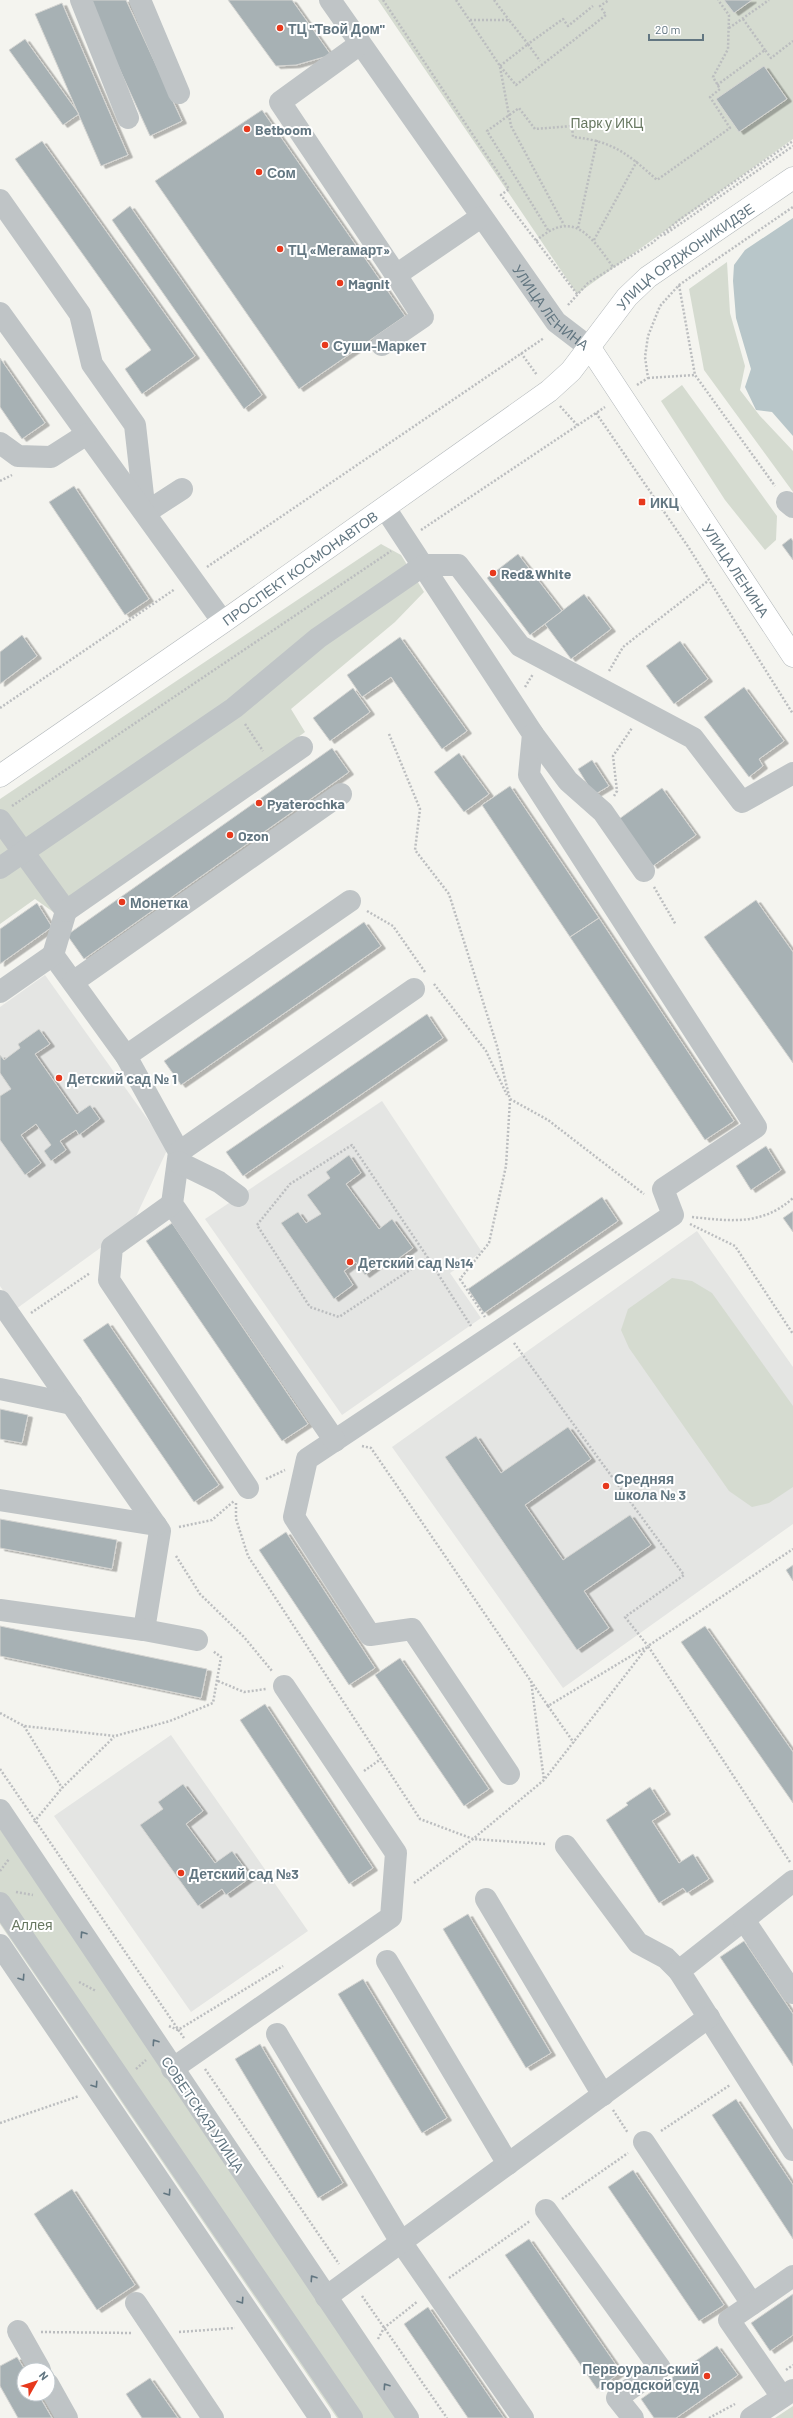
<svg xmlns="http://www.w3.org/2000/svg" width="793" height="2418" viewBox="0 0 793 2418" font-family="Barlow,sans-serif">
  <style>
    .built { fill: #e4e5e3 }
    .green { fill: #d5dbd0 }
    .water { fill: #b8c6c9 }
    .building { fill: #a7b1b4; stroke: #d5d5d2; filter: url(#shadow) }
    .lines { fill: none; stroke-linecap: round; stroke-linejoin: round }
    .major-casing { stroke: #b2b7ba; stroke-width: 23 }
    .path { stroke: #bbbdbf; stroke-width: 2.5; stroke-dasharray: 2 2; stroke-linecap: butt }
    .minor { stroke: #bfc4c6; stroke-width: 22 }
    .major { stroke: #fff; stroke-width: 22 }
    .oneway { stroke: #627681 }
    .poi-dot { fill: #e7391d; stroke: #fff; stroke-width: 1.5 }
    .labels { text-anchor: middle; dominant-baseline: central; stroke-width: 4; stroke-linejoin: round; paint-order: stroke }
    .poi-label { font-size: 14px; font-weight: bold; fill: #627681; stroke: #fff; text-anchor: start }
    .park-label { font-size: 14px; fill: #687861; stroke: #fff }
    .street-label { font-size: 14px; fill: #627681; stroke: #fff }
  </style>
  <defs>
    <filter id="shadow"><feDropShadow dx="4.5" dy="2.5" stdDeviation="0" flood-color="#0004"/></filter>
  </defs>
  <rect width="100%" height="100%" fill="#f4f4ef"/>
  <path class="built" d="M 45,975 L 168,1148 L 132,1225 L 16,1309 L 0,1286 L 0,1007 Z
    M 382,1101 L 482,1252 L 450,1273 L 481,1318 L 342,1415 L 205,1219 Z
    M 697,1231 L 793,1367 L 793,1524 L 563,1688 L 392,1447 Z
    M 171,1735 L 308,1931 L 191,2012 L 54,1816 Z"/>
  <path class="green" d="M 378,0 L 793,0 L 793,139 L 577,294 Z
    M 727,262 L 730,313 L 745,366 L 740,390 L 760,416 L 793,451 L 793,492 L 704,370 L 689,289 Z
    M 682,385 L 777,516 L 776,540 L 765,550 L 725,500 L 661,401 Z
    M 381,544 L 401,555 L 424,592 L 395,622 L 291,709 L 305,732 L 56,914 L 35,899 L 0,924 L 0,799 Z
    M 672,1278 L 692,1281 L 712,1293 L 793,1406 L 793,1487 L 769,1503 L 752,1507 L 729,1491 L 629,1348 L 621,1330 L 628,1309 Z
    M 0,1829 L 399,2418 L 337,2418 L 0,1924 Z
    M 793,2406 L 793,2418 L 775,2418 Z"/>
  <path class="water" d="M 793,218 L 793,436 L 772,412 L 756,410 L 745,387 L 751,369 L 736,318 L 733,281 L 734,265 L 745,250 Z"/>
  <path class="building" d="M 92,0 L 126,0 L 182,121 L 150,136 L 89,2 Z
    M 228,0 L 292,0 L 331,55 L 296,65 L 276,66 Z
    M 724,0 L 752,0 L 734,13 Z
    M 62,3 L 128,155 L 101,166 L 35,14 Z
    M 25,39 L 79,114 L 63,125 L 9,50 Z
    M 764,66 L 787,99 L 739,132 L 716,99 Z
    M 262,110 L 405,316 L 299,389 L 155,181 Z
    M 42,141 L 195,356 L 142,394 L 125,369 L 151,350 L 15,159 Z
    M 130,206 L 262,395 L 244,409 L 112,220 Z
    M 0,358 L 45,423 L 22,439 L 0,407 Z
    M 74,486 L 149,599 L 125,615 L 49,502 Z
    M 791,538 L 793,541 L 793,560 L 782,545 Z
    M 518,554 L 562,611 L 530,635 L 487,578 Z
    M 584,594 L 611,629 L 571,659 L 545,624 Z
    M 22,635 L 37,656 L 0,684 L 0,652 Z
    M 400,637 L 467,731 L 442,749 L 391,677 L 362,697 L 347,675 Z
    M 680,641 L 708,679 L 674,704 L 646,666 Z
    M 744,687 L 784,741 L 759,759 L 763,766 L 749,777 L 704,717 Z
    M 353,688 L 370,712 L 330,741 L 313,718 Z
    M 332,748 L 349,772 L 84,959 L 67,935 Z
    M 459,753 L 489,794 L 464,812 L 434,772 Z
    M 592,760 L 609,786 L 594,795 L 578,769 Z
    M 510,786 L 599,918 L 570,937 L 482,805 Z
    M 662,788 L 696,835 L 653,866 L 619,819 Z
    M 756,900 L 793,952 L 793,1063 L 704,937 Z
    M 37,903 L 52,927 L 0,964 L 0,929 Z
    M 599,918 L 734,1121 L 705,1140 L 570,937 Z
    M 364,922 L 381,946 L 181,1085 L 164,1061 Z
    M 427,1014 L 443,1038 L 243,1176 L 226,1152 Z
    M 39,1029 L 50,1044 L 35,1054 L 77,1114 L 90,1105 L 100,1119 L 79,1135 L 76,1130 L 60,1141 L 66,1150 L 51,1161 L 44,1151 L 51,1145 L 36,1124 L 21,1135 L 41,1163 L 25,1175 L 0,1140 L 0,1096 L 11,1089 L 0,1073 L 0,1055 L 4,1060 L 20,1048 L 18,1044 Z
    M 766,1146 L 781,1170 L 751,1190 L 736,1166 Z
    M 349,1155 L 361,1173 L 346,1184 L 379,1229 L 392,1219 L 413,1248 L 388,1266 L 384,1261 L 365,1275 L 356,1262 L 344,1271 L 353,1285 L 334,1299 L 281,1223 L 298,1212 L 306,1223 L 321,1214 L 307,1195 L 330,1178 L 326,1172 Z
    M 602,1197 L 618,1221 L 484,1313 L 468,1289 Z
    M 793,1211 L 793,1232 L 783,1218 Z
    M 172,1223 L 308,1424 L 282,1441 L 146,1241 Z
    M 108,1323 L 219,1485 L 194,1502 L 83,1340 Z
    M 0,1409 L 28,1415 L 22,1443 L 0,1439 Z
    M 568,1427 L 591,1459 L 525,1505 L 563,1560 L 630,1515 L 651,1545 L 584,1591 L 609,1628 L 577,1650 L 445,1457 L 476,1436 L 501,1473 Z
    M 0,1519 L 117,1540 L 112,1569 L 0,1548 Z
    M 286,1532 L 375,1668 L 349,1685 L 259,1550 Z
    M 793,1565 L 793,1581 L 786,1570 Z
    M 0,1626 L 207,1669 L 201,1698 L 0,1656 Z
    M 705,1626 L 793,1752 L 793,1803 L 681,1642 Z
    M 400,1658 L 489,1789 L 464,1806 L 375,1675 Z
    M 265,1704 L 373,1868 L 349,1884 L 240,1720 Z
    M 183,1784 L 203,1811 L 186,1824 L 215,1863 L 232,1851 L 251,1877 L 226,1895 L 222,1889 L 198,1906 L 140,1825 L 163,1809 L 158,1802 Z
    M 650,1787 L 666,1812 L 652,1821 L 679,1863 L 693,1854 L 709,1879 L 687,1893 L 683,1888 L 659,1903 L 606,1820 L 628,1805 L 626,1803 Z
    M 468,1914 L 551,2053 L 526,2068 L 443,1929 Z
    M 744,1941 L 793,2014 L 793,2066 L 720,1957 Z
    M 363,1979 L 447,2118 L 422,2133 L 338,1994 Z
    M 260,2044 L 343,2183 L 318,2198 L 235,2059 Z
    M 736,2099 L 793,2185 L 793,2239 L 712,2115 Z
    M 633,2170 L 724,2305 L 699,2321 L 608,2187 Z
    M 72,2189 L 135,2285 L 97,2310 L 34,2214 Z
    M 529,2239 L 621,2372 L 597,2389 L 505,2255 Z
    M 793,2294 L 793,2335 L 770,2351 L 751,2323 Z
    M 428,2307 L 504,2418 L 468,2418 L 404,2324 Z
    M 717,2346 L 738,2375 L 676,2418 L 654,2418 L 641,2399 Z
    M 17,2357 L 25,2370 L 24,2394 L 38,2394 L 52,2418 L 18,2418 L 0,2386 L 0,2366 Z
    M 150,2378 L 178,2418 L 142,2418 L 126,2394 Z"/>
  <g class="lines">
    <defs>
      <g id="major">
        <path id="s2" d="M 590,348 L 793,656"/>
        <path id="s3" d="M 0,776 L 223,622 L 549,391 L 571,371 L 627,297 L 648,277 L 793,178"/>
      </g>
    </defs>
    <use href="#major" class="major-casing"/>
    <path class="path" d="M 383,0 L 509,189 L 501,195 L 577,294
      M 456,0 L 500,66 L 516,85 L 606,15 L 600,6 L 609,0
      M 494,0 L 509,20
      M 743,19 L 765,50
      M 470,20 L 509,20 L 528,44 L 563,19 L 568,26 L 593,6
      M 729,28 L 769,0
      M 500,66 L 528,44 L 540,61
      M 500,67 L 511,126 L 564,225
      M 717,85 L 765,50 L 771,58 L 793,41
      M 578,228 L 597,140
      M 548,230 L 487,131 L 519,108 L 535,129 L 572,126 L 573,137 C 613,141 628,154 657,180 L 730,128 L 710,97 L 720,89 L 713,77 L 728,49 L 729,15 L 718,0
      M 664,235 L 793,146
      M 594,240 L 637,161
      M 536,241 C 573,208 591,236 613,267
      M 679,285 L 695,375 L 775,486
      M 568,305 L 588,283 L 652,243 L 679,220 L 793,141
      M 521,353 L 537,375
      M 648,378 L 695,375
      M 637,385 L 648,378 L 645,357 L 648,336 L 660,306 L 679,285 L 793,207
      M 560,406 L 577,425
      M 596,413 L 689,548 L 793,714
      M 0,481 L 12,475
      M 421,530 L 605,407
      M 207,567 L 544,338
      M 609,671 L 623,647 L 708,581
      M 525,687 L 533,674
      M 0,708 L 175,589
      M 245,724 L 263,751
      M 389,734 L 420,809 L 415,850 L 449,894 L 497,1046 L 510,1100 L 506,1166 L 489,1243 L 460,1279 L 485,1317
      M 614,796 L 617,791 L 613,756 L 632,728
      M 12,806 L 391,551
      M 654,887 L 676,925
      M 367,911 L 393,926 L 425,972
      M 434,984 L 486,1051 L 507,1095
      M 510,1099 L 548,1120 L 644,1194
      M 692,1217 C 730,1221 762,1226 793,1198
      M 690,1224 L 735,1246 L 793,1334
      M 428,1258 L 352,1145 L 290,1184 L 257,1225 L 310,1307 L 339,1317 L 428,1258 L 471,1326
      M 31,1313 L 90,1273
      M 514,1343 L 684,1575 L 625,1617 L 648,1646
      M 362,1446 L 371,1448 L 548,1706 L 646,1647
      M 266,1479 L 285,1470
      M 236,1503 L 236,1519 L 248,1556 L 420,1819 L 473,1839 L 546,1844
      M 179,1527 L 212,1520 L 234,1501
      M 176,1556 L 200,1594 L 244,1637 L 272,1671
      M 218,1681 L 244,1692 L 266,1689
      M 531,1681 L 544,1780
      M 548,1706 L 574,1743
      M 0,1713 L 24,1726 L 115,1736 L 170,1721 L 213,1703 L 221,1657 L 213,1651
      M 24,1726 L 62,1788
      M 0,1769 L 184,2038
      M 364,1771 L 381,1759
      M 34,1822 L 62,1788 L 114,1737
      M 790,1862 L 648,1646 L 793,1549
      M 0,1871 L 9,1859
      M 414,1883 L 473,1839 L 544,1780 L 648,1646
      M 16,1892 L 33,1895
      M 79,1982 L 96,1991
      M 169,2026 L 178,2030 L 283,1966
      M 136,2069 L 146,2060
      M 205,2069 L 339,2264
      M 613,2110 L 628,2133
      M 0,2123 L 79,2096
      M 661,2131 L 730,2085
      M 562,2199 L 628,2153
      M 449,2278 L 530,2221
      M 362,2296 L 447,2418
      M 41,2332 L 132,2333
      M 179,2332 L 235,2328
      M 378,2339 L 384,2328 L 418,2301
      M 786,2370 L 793,2365
      M 709,2418 L 735,2404"/>
    <g class="minor">
      <path d="M 81,0 L 128,118"/>
      <path d="M 140,0 L 179,93"/>
      <path id="s1" d="M 330,0 L 556,322 L 590,348"/>
      <path d="M 360,44 L 280,102 L 396,275 L 481,217"/>
      <path d="M 0,200 L 80,314 L 92,364 L 135,425 L 145,513 L 182,489"/>
      <path d="M 0,313 L 223,622"/>
      <path d="M 382,345 L 423,317 L 396,275"/>
      <path d="M 0,443 L 18,456 L 51,457 L 87,434"/>
      <path d="M 787,502 L 793,507"/>
      <path d="M 385,508 L 533,734 L 529,775 L 756,1127 L 663,1189 L 673,1215 L 307,1459 L 294,1517 L 370,1635 L 412,1629 L 509,1774"/>
      <path d="M 533,734 L 568,781 L 603,812 L 644,871"/>
      <path d="M 0,820 L 66,911 L 53,955 L 126,1056 L 179,1152 L 172,1204 L 335,1441"/>
      <path d="M 0,868 L 234,708 L 318,638 L 424,565 L 458,565 L 520,646 L 693,738 L 742,802 L 793,773"/>
      <path d="M 66,911 L 302,747"/>
      <path d="M 73,982 L 341,794"/>
      <path d="M 0,992 L 53,955"/>
      <path d="M 126,1056 L 350,901"/>
      <path d="M 179,1152 L 414,989"/>
      <path d="M 178,1162 L 219,1182 L 238,1196"/>
      <path d="M 172,1204 L 112,1247 L 109,1280 L 248,1488"/>
      <path d="M 0,1301 L 160,1531 L 144,1630"/>
      <path d="M 0,1389 L 72,1404"/>
      <path d="M 0,1500 L 156,1525"/>
      <path d="M 0,1610 L 144,1630 L 197,1640"/>
      <path d="M 0,1810 L 408,2418"/>
      <path d="M 566,1846 L 638,1943 L 666,1958 L 679,1971"/>
      <path d="M 793,1881 L 679,1971 L 793,2150"/>
      <path d="M 486,1899 L 603,2095"/>
      <path d="M 0,1903 L 352,2418"/>
      <path d="M 744,1920 L 793,1993"/>
      <path d="M 0,1945 L 320,2418"/>
      <path d="M 387,1961 L 508,2164"/>
      <path d="M 277,2034 L 401,2242 L 523,2418"/>
      <path d="M 172,2069 L 391,1917 L 396,1853 L 284,1686"/>
      <path d="M 644,2142 L 752,2304"/>
      <path d="M 546,2210 L 660,2368 L 617,2398 L 633,2418"/>
      <path d="M 326,2297 L 709,2017"/>
      <path d="M 136,2303 L 213,2418"/>
      <path d="M 18,2331 L 40,2370"/>
      <path d="M 48,2384 L 67,2418"/>
      <path d="M 782,2397 L 729,2320 L 793,2276"/>
      <path d="M 751,2418 L 793,2390"/>
    </g>
    <use href="#major" class="major"/>
  </g>
  <defs><path id="oneway-chevron" d="M-2-3.5L2.5 0L-2 3.5" fill="none" stroke-width="1.6" stroke-linecap="round" stroke-linejoin="round"/></defs>
  <g class="oneway">
    <use href="#oneway-chevron" transform="translate(83 1934) rotate(-124)"/>
    <use href="#oneway-chevron" transform="translate(22 1978) rotate(56)"/>
    <use href="#oneway-chevron" transform="translate(155 2042) rotate(-124)"/>
    <use href="#oneway-chevron" transform="translate(95 2085) rotate(56)"/>
    <use href="#oneway-chevron" transform="translate(168 2193) rotate(56)"/>
    <use href="#oneway-chevron" transform="translate(313 2278) rotate(-124)"/>
    <use href="#oneway-chevron" transform="translate(241 2301) rotate(56)"/>
    <use href="#oneway-chevron" transform="translate(386 2386) rotate(-124)"/>
  </g>
  <g class="poi-dot">
    <circle cx="280" cy="28" r="4"/>
    <circle cx="247" cy="129" r="4"/>
    <circle cx="259" cy="172" r="4"/>
    <circle cx="280" cy="249" r="4"/>
    <circle cx="340" cy="283" r="4"/>
    <circle cx="325" cy="345" r="4"/>
    <rect x="638" y="498" width="8" height="8" rx="2"/>
    <circle cx="493" cy="573" r="4"/>
    <circle cx="259" cy="803" r="4"/>
    <circle cx="230" cy="835" r="4"/>
    <circle cx="122" cy="902" r="4"/>
    <circle cx="59" cy="1078" r="4"/>
    <circle cx="350" cy="1262" r="4"/>
    <circle cx="606" cy="1486" r="4"/>
    <circle cx="181" cy="1873" r="4"/>
    <circle cx="707" cy="2376" r="4"/>
  </g>
  <g class="labels">
    <g class="poi-label">
      <text x="288" y="28">ТЦ "Твой Дом"</text>
      <text x="255" y="129">Betboom</text>
      <text x="267" y="172">Сом</text>
      <text x="288" y="249">ТЦ «Мегамарт»</text>
      <text x="348" y="283">Magnit</text>
      <text x="333" y="345">Суши-Маркет</text>
      <text x="650" y="502">ИКЦ</text>
      <text x="501" y="573">Red&amp;White</text>
      <text x="267" y="803">Pyaterochka</text>
      <text x="238" y="835">Ozon</text>
      <text x="130" y="902">Монетка</text>
      <text x="67" y="1078">Детский сад № 1</text>
      <text x="358" y="1262">Детский сад №14</text>
      <text x="614" y="1478">Средняя<tspan x="614" dy="16">школа № 3</tspan></text>
      <text x="189" y="1873">Детский сад №3</text>
      <text x="699" y="2368" text-anchor="end">Первоуральский<tspan x="699" dy="16">городской суд</tspan></text>
    </g>
    <g class="park-label">
      <text x="607" y="122">Парк у ИКЦ</text>
      <text x="32" y="1924">Аллея</text>
    </g>
    <g class="street-label">
      <text stroke="none"><textPath href="#s3" startOffset="864">УЛИЦА ОРДЖОНИКИДЗЕ</textPath></text>
      <text stroke="none"><textPath href="#s1" startOffset="379">УЛИЦА ЛЕНИНА</textPath></text>
      <text stroke="none"><textPath href="#s3" startOffset="365">ПРОСПЕКТ КОСМОНАВТОВ</textPath></text>
      <text stroke="none"><textPath href="#s2" startOffset="266">УЛИЦА ЛЕНИНА</textPath></text>
      <text transform="translate(203 2114) rotate(56)">СОВЕТСКАЯ УЛИЦА</text>
    </g>
  </g>
  <g transform="translate(36 2382) rotate(51)"><circle r="19" fill="#ffffff" stroke="#c0c8cd"/>
  <path d="M0-3L7 15L0 10L-7 15Z" fill="#e7391d"/>
  <text y="-6" font-size="11" font-weight="bold" text-anchor="middle" fill="#627681">N</text>
  </g>
  <path d="M649 34v6h54v-6" fill="none" stroke="#627681" stroke-width="2"/>
  <text x="655" y="34" font-size="12" fill="#627681" stroke="#ffffff" stroke-width="3" paint-order="stroke">20 m</text>
</svg>
